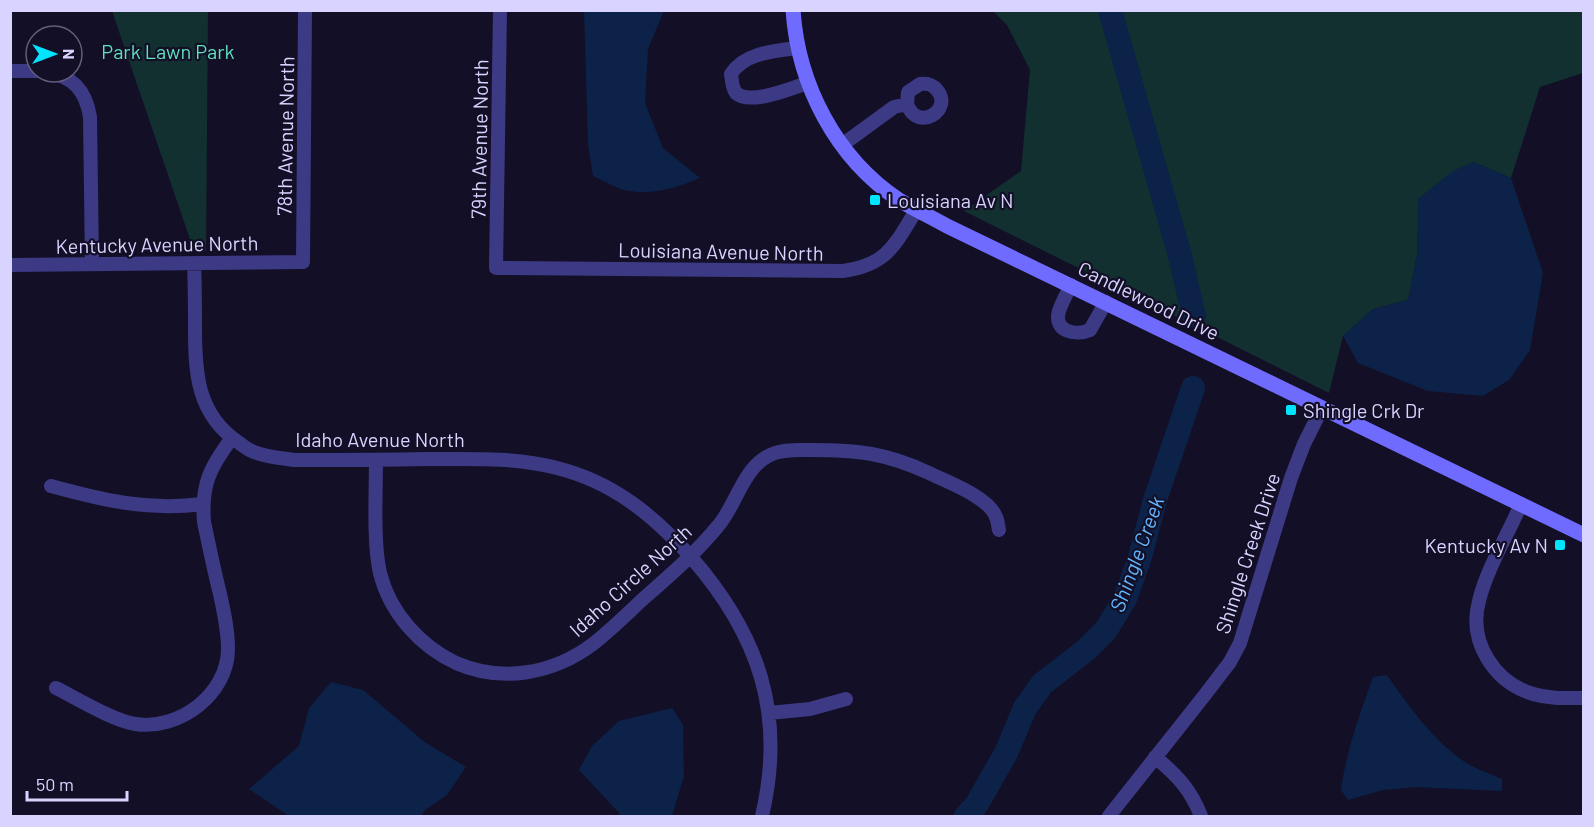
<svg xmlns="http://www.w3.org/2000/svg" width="1594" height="827" viewBox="0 0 1594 827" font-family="Barlow,sans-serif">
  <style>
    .green { fill: #12302f }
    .water { fill: #0c2248 }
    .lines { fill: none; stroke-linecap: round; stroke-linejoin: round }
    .river { stroke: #0c2248; stroke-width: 24 }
    .street { stroke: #3d3a85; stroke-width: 14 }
    .secondary { stroke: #6f6bff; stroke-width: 15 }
    .poi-dot { fill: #00e5ff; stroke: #130f26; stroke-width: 2 }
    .labels { text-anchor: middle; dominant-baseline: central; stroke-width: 4.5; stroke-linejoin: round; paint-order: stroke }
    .park-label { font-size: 20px; fill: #5fe0c0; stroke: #130f26 }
    .street-label { font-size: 20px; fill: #d9d4ff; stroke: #130f26 }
    .poi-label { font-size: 20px; fill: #d9d4ff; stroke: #130f26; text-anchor: start }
    .water-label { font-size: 21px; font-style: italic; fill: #62b6ff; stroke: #130f26 }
  </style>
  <rect width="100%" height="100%" fill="#130f26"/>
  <path class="green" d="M 112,11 L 208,11 L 206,251 L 194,251 Z
    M 993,11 L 1583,11 L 1583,73 L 1540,87 L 1511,178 L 1473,162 L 1419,199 L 1417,255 L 1408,300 L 1373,309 L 1343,336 L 1329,393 L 964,211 L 1021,171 L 1030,70 L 1007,25 Z"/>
  <path class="water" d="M 584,11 L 664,11 L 648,49 L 645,103 L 663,148 L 700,178 C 676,188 651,196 624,190 C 614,187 603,180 593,176 L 588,144 Z
    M 1473,162 L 1511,178 L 1543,273 L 1530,350 L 1509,380 L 1483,396 L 1428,391 L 1358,363 L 1343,336 L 1373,309 L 1408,300 L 1417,255 L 1418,199 L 1453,171 Z
    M 1387,675 C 1410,708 1434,742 1468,764 C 1479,770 1491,774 1502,779 L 1502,791 L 1417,787 L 1383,790 L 1348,800 L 1341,790 C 1346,751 1360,714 1373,677 Z
    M 331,682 L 363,690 L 426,743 L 466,767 L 447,795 L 425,810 L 421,816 L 289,816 L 249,789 L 299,746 L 309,708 Z
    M 672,708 L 683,725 L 684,776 L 672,816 L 620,816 L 619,813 L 579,770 L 592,746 L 619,721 Z"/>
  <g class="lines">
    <path class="river" d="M 1110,10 L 1180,256 L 1194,316
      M 966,816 L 977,804 L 1006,753 L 1025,708 L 1042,684 L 1086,650 L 1106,630 L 1125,599 L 1140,557 L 1155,500 L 1193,388"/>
    <path class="street" d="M 500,10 L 496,268 L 843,271 C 888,265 895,244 917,209
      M 797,48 C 774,51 744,53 731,74 C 732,80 732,88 736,93 C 750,106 792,88 807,83
      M 10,71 L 36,71
      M 47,72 C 73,76 86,91 90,117 L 92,264
      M 842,145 L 894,107 L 907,104 C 917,133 954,110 937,90 C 932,84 927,83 920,84 L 908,92 L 907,104
      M 194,263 C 195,285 195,306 195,328 C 195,373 197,414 238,442 C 243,446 248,450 254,452 C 267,457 281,458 294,460 C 338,460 382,460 426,459 C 470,459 514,457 557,468 C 613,482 653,515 691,557 C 759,635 786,714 762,816
      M 10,265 L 303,262 L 305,10
      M 1071,285 C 1067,293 1062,302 1059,311 C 1053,332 1076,336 1090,330 L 1106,302
      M 376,460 C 376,493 373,542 380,573 C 390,613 420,646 456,663 C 502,683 553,674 593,644 C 611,630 627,614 643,599 C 669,576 696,553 718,526 C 738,503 743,464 775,453 C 786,449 799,450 811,450 C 858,450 886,453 929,473 C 947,482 989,497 996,517 C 998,521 998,526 999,530
      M 51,486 C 102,500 148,511 202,504
      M 1521,504 C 1508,535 1487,568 1479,601 C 1468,642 1494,682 1533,694 C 1550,699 1567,698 1584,698
      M 56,688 C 78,699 112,720 135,724 C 179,731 228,694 228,649 C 228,630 224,612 220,594 C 214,570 209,546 204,522 C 201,485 210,467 232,438
      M 769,713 L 810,709 L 846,699
      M 1155,757 C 1177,775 1191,790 1201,816
      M 1109,816 L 1204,696 L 1230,662 L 1240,643 L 1291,478 L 1304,444 L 1322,408"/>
    <path class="secondary" d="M 793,10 C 798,85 836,158 899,200 C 914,209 931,217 947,226 L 1584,535"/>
  </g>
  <g class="poi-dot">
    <rect x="869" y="194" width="12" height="12" rx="3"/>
    <rect x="1285" y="404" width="12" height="12" rx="3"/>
    <rect x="1554" y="539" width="12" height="12" rx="3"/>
  </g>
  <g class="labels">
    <g class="park-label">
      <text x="168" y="51">Park Lawn Park</text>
    </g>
    <g class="street-label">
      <text transform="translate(285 136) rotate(-89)">78th Avenue North</text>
      <text transform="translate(479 139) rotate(-89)">79th Avenue North</text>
      <text transform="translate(157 244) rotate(-1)">Kentucky Avenue North</text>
      <text transform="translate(721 251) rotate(1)">Louisiana Avenue North</text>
      <text transform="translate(1149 300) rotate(26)">Candlewood Drive</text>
      <text x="380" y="439">Idaho Avenue North</text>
      <text transform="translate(1247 553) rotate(-72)">Shingle Creek Drive</text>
      <text transform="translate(630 580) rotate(-42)">Idaho Circle North</text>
    </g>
    <g class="poi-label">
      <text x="887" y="200">Louisiana Av N</text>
      <text x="1303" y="410">Shingle Crk Dr</text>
      <text x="1548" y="545" text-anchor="end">Kentucky Av N</text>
    </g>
    <g class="water-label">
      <text transform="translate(1136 554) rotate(-70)">Shingle Creek</text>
    </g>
  </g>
  <rect width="1594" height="827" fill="none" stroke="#d9d4ff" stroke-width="24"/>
  <g transform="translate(54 54) rotate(90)"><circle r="28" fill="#130f26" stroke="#625e7d" stroke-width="1.5"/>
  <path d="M0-4.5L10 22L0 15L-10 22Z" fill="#00e5ff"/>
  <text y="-9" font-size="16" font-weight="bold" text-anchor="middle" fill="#d9d4ff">N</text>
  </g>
  <path d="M27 791v9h100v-9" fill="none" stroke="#d9d4ff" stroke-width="3"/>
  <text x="36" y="791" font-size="18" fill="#d9d4ff" stroke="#130f26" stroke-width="4.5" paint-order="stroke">50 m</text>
</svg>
